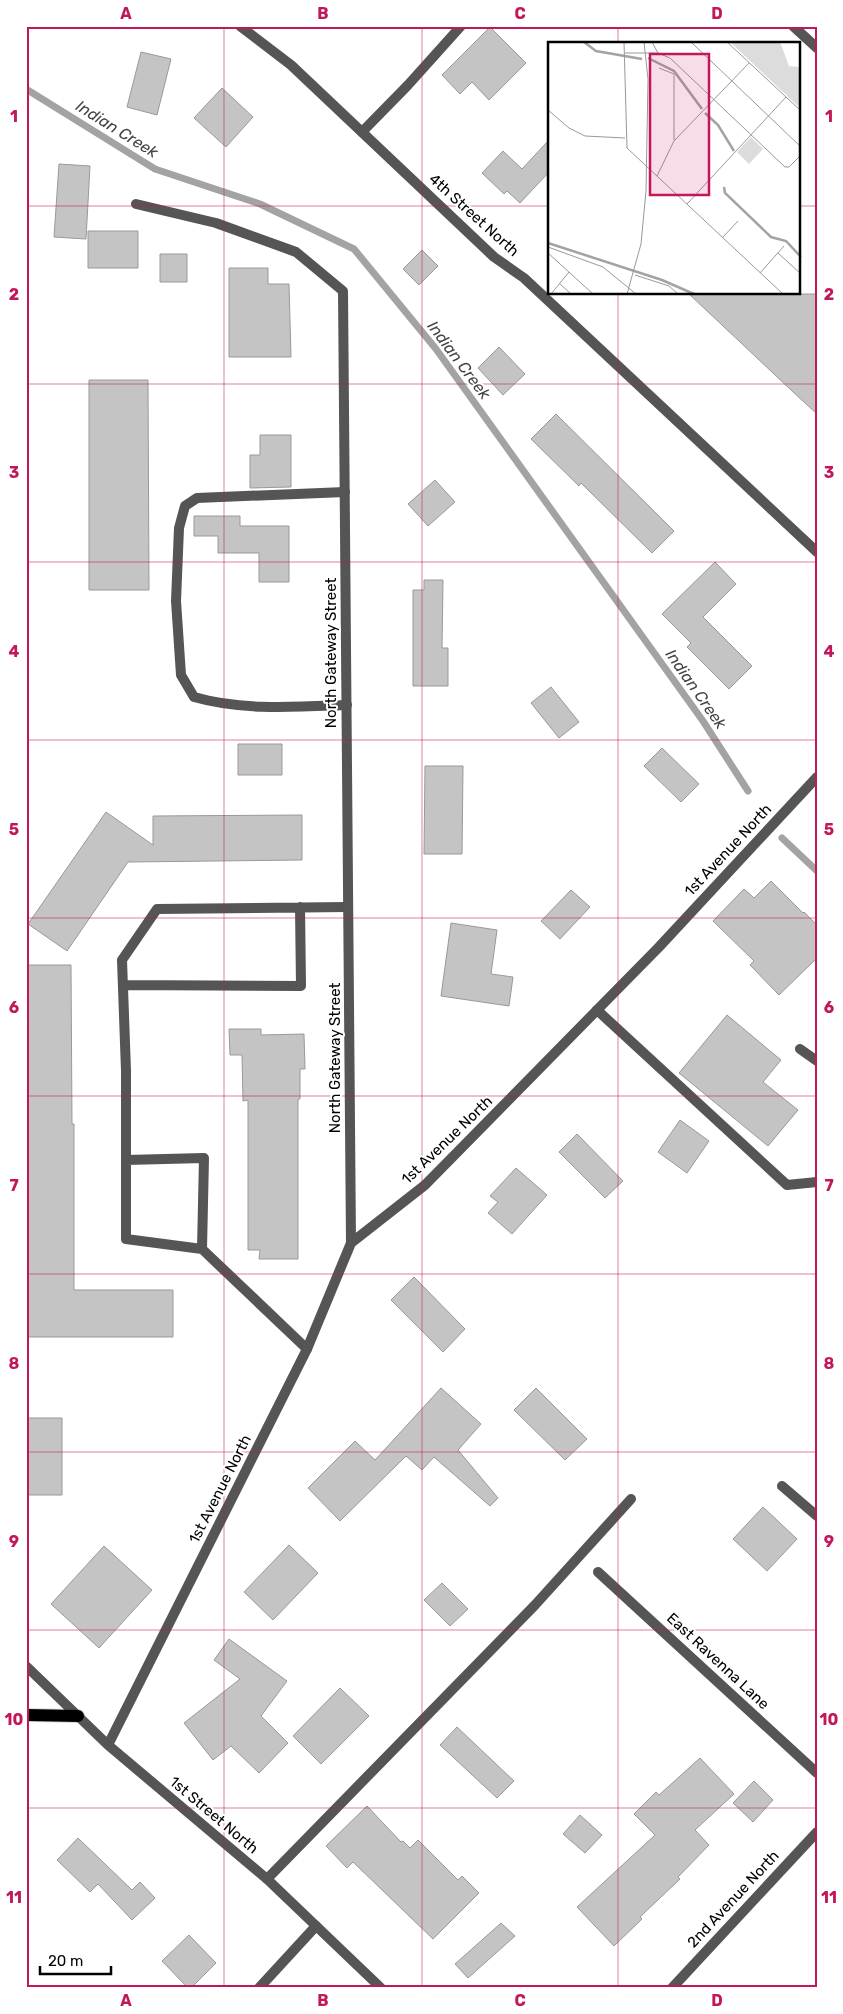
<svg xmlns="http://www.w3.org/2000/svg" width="843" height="2014" viewBox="0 0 843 2014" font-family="Rubik,sans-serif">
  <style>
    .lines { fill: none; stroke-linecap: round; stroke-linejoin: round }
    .stream { stroke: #a3a3a3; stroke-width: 7 }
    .building { fill: #c4c4c4; stroke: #999 }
    .primary-casing { stroke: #dbdbdb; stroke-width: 14 }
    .service { stroke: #555; stroke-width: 10 }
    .minor { stroke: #555; stroke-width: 10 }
    .primary { stroke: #000; stroke-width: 12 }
    .grid { fill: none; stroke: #c2185b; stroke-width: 1; stroke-opacity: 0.55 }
    .labels { text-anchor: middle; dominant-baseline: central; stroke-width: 4; stroke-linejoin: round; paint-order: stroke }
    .street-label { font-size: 15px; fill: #000; stroke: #fff }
    .water-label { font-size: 16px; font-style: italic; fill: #444; stroke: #fff }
    .inset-river { fill: none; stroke: #a3a3a3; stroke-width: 2.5 }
    .inset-road { fill: none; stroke: #999; stroke-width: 1 }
    .view { fill: #c2185b; fill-opacity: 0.15; stroke: #c2185b; stroke-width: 2.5 }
    .inset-edge { fill: none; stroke: #000; stroke-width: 2.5 }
    .neatline { fill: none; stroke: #c2185b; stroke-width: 2 }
    .grid-label { font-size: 16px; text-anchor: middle; font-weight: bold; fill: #c2185b }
  </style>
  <rect width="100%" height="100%" fill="#fff"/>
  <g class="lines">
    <path class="stream" d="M 26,89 L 155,169 L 260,204 L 354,249 L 436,349 L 703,721 L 748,791
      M 782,838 L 817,871"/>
  </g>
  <path class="building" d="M 490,27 L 526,63 L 489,100 L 472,82 L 460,94 L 442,75 Z
    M 141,52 L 171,59 L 157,115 L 127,107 Z
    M 222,88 L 253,117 L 226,147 L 194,118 Z
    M 549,140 L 549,172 L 520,203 L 507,191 L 504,194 L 482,173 L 503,151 L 522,169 Z
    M 59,164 L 90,166 L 86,239 L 54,237 Z
    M 88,231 L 138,231 L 138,268 L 88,268 Z
    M 422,250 L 438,266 L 419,285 L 403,269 Z
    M 160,254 L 187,254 L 187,282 L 160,282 Z
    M 229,268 L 268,268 L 268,284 L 289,284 L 291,357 L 229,357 Z
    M 689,294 L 817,294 L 817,414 L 791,390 Z
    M 499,347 L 525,374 L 503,395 L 478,368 Z
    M 89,380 L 148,380 L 149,590 L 89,590 Z
    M 556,414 L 674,531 L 652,553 L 581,483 L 579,486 L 531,439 Z
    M 260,435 L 291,435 L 291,487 L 250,488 L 250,455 L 260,455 Z
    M 435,480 L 455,502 L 428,526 L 408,504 Z
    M 194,516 L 240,516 L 240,526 L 289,526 L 289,582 L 259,582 L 259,553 L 218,553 L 218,536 L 194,536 Z
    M 715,562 L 736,584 L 703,617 L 752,666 L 729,689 L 687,647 L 691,643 L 662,614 Z
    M 424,580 L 443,580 L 442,648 L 448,648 L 448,686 L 413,686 L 413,590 L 424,590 Z
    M 551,687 L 579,722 L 559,738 L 531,703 Z
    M 238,744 L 282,744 L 282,775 L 238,775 Z
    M 662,748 L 699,784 L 681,802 L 644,766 Z
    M 425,766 L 463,766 L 462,854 L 424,854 Z
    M 106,812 L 153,845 L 153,816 L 302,815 L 302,860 L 128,862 L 67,951 L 28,924 Z
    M 771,881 L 803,913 L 804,912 L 817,925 L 817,958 L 779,995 L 750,965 L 754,961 L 713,921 L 744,889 L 754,898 Z
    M 571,890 L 590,907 L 560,939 L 541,921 Z
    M 451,923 L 497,930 L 491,974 L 513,977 L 509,1006 L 441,996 Z
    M 26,965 L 71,965 L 72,1124 L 74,1124 L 74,1290 L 173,1290 L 173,1337 L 26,1337 Z
    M 727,1015 L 781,1060 L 763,1082 L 798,1110 L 768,1146 L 679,1073 Z
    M 229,1029 L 261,1029 L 261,1035 L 304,1034 L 305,1069 L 300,1069 L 300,1099 L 298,1099 L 298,1259 L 259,1259 L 260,1250 L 248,1250 L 248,1100 L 243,1101 L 242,1055 L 230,1055 Z
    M 680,1120 L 709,1141 L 687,1173 L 658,1152 Z
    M 577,1134 L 623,1181 L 605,1198 L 559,1152 Z
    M 516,1168 L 547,1195 L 512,1234 L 488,1213 L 498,1202 L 490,1196 Z
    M 414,1277 L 465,1329 L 443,1352 L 391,1300 Z
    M 441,1388 L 481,1424 L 458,1450 L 498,1498 L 490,1506 L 434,1457 L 422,1470 L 406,1456 L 340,1521 L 308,1488 L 355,1441 L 375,1460 Z
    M 536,1388 L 587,1439 L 565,1460 L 514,1410 Z
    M 26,1418 L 62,1418 L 62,1495 L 26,1495 Z
    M 763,1507 L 797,1539 L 767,1571 L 733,1539 Z
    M 289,1545 L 318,1573 L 273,1620 L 244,1592 Z
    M 104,1546 L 152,1590 L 99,1648 L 51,1604 Z
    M 442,1583 L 468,1609 L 450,1626 L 424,1600 Z
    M 229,1639 L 287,1681 L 261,1716 L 288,1743 L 259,1773 L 231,1746 L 213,1760 L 184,1723 L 240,1679 L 214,1660 Z
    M 340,1688 L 369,1716 L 321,1764 L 293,1736 Z
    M 457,1727 L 514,1781 L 497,1798 L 440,1745 Z
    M 700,1758 L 734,1794 L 695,1830 L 709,1845 L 678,1877 L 680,1879 L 640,1917 L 642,1919 L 614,1946 L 577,1907 L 655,1835 L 634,1814 L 656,1792 L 659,1795 Z
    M 754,1781 L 773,1800 L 753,1822 L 733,1803 Z
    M 367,1806 L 401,1842 L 403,1841 L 410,1848 L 418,1840 L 458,1880 L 462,1876 L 479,1893 L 433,1939 L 353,1862 L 347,1868 L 326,1846 Z
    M 580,1815 L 602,1835 L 585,1853 L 563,1834 Z
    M 78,1838 L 132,1890 L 140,1882 L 155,1898 L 132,1920 L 98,1884 L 90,1892 L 57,1860 Z
    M 501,1923 L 515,1936 L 468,1978 L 455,1964 Z
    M 189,1935 L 216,1963 L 191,1988 L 188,1988 L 162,1961 Z"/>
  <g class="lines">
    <defs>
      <path id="primary" d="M 26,1715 L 78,1716"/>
    </defs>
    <use href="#primary" class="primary-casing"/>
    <path class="service" d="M 362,132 L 408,85 L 461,26
      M 345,492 L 197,498 L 185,506 L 179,528 L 176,601 L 181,675 L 194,697 C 243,711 296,707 347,705
      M 124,985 L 301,986 L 300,907
      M 597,1010 L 787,1185 L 817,1182
      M 800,1049 L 817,1061
      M 126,1160 L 204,1158 L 202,1249
      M 307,1349 L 202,1249 L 126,1239 L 126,1071 L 122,960 L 157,909 L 348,907
      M 782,1486 L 817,1516
      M 598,1572 L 817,1773
      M 267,1879 L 535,1605 L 631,1499
      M 259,1988 L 316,1926"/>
    <path class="minor" d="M 240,26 L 291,65 L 494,257 L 524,278 L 817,552
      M 793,26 L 817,48
      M 136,204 L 216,223 L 296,252 L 343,291 L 351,1243
      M 26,1666 L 108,1745 L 267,1879 L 381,1988
      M 108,1745 L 307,1349 L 351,1243 L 425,1185 L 659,947 L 817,777
      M 672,1988 L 817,1832"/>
    <use href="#primary" class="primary"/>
  </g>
  <path class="grid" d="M 224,26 L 224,1988M 422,26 L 422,1988M 618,26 L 618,44M 26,206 L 549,206M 799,206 L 817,206M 618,294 L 618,1988M 26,384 L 817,384M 26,562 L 817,562M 26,740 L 817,740M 26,918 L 817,918M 26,1096 L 817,1096M 26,1274 L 817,1274M 26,1452 L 817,1452M 26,1630 L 817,1630M 26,1808 L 817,1808"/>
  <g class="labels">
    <g class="street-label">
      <text transform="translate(474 215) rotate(42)">4th Street North</text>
      <text transform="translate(331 653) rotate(-90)">North Gateway Street</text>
      <text transform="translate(728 850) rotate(-47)">1st Avenue North</text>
      <text transform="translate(335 1058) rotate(-90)">North Gateway Street</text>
      <text transform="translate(447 1140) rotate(-44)">1st Avenue North</text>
      <text transform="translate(220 1489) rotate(-63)">1st Avenue North</text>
      <text transform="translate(718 1661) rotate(43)">East Ravenna Lane</text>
      <text transform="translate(214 1815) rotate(40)">1st Street North</text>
      <text transform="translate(733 1899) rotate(-47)">2nd Avenue North</text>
    </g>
    <g class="water-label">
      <text transform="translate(117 129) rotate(32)">Indian Creek</text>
      <text transform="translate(459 360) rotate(53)">Indian Creek</text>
      <text transform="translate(696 689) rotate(55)">Indian Creek</text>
    </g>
  </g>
  <g transform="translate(548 42)">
    <rect width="252" height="252" fill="#fff"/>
    <path d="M 182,0 L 232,0 L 241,24 L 252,25 L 252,66 ZM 203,95 L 215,107 L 201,122 L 189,110 Z" fill="#dcdcdc"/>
    <path class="inset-river" d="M 36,0 L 48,9 L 94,17M 100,16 L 126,29 L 154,67M 157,71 L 170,83 L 186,109M 176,145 L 177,151 L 223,195 L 238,199 L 253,215M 0,201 L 114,238 L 146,252"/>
    <path class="inset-road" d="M 76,0 L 79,106 L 235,252M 104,0 L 110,11 L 122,16 L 237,125 L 241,125 L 253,113M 143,0 L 253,105M 179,0 L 253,69M 77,11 L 110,11M 111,26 L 126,32 L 126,98M 0,68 L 21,86 L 37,94 L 77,96M 109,134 L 126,99 L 201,21M 139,162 L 238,55M 175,195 L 190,179M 0,205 L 55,225 L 88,252M 0,211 L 45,252M 230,211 L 253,232M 212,231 L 236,204M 87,233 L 121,244 L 130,252M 11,241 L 23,252M 3,252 L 21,230M 79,252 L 93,202 L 98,149 L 100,37 L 96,0"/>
    <path class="view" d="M 102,12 L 161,12 L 161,153 L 102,153 Z"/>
    <rect width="252" height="252" class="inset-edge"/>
  </g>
  <rect width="843" height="2014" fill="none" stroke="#ffffff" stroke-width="55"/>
  <path d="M40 1966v8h71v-8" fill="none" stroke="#000000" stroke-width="2.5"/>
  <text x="48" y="1966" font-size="15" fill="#000000" stroke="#ffffff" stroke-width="4" paint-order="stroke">20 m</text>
  <rect x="28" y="28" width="788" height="1958" class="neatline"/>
  <g class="grid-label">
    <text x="126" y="19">A</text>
    <text x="323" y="19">B</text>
    <text x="520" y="19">C</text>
    <text x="717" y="19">D</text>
    <text x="14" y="122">1</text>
    <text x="829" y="122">1</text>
    <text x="14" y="300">2</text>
    <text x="829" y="300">2</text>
    <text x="14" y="478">3</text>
    <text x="829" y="478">3</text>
    <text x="14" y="657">4</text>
    <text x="829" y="657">4</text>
    <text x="14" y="835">5</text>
    <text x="829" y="835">5</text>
    <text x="14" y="1013">6</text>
    <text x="829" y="1013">6</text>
    <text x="14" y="1191">7</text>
    <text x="829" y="1191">7</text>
    <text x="14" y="1369">8</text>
    <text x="829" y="1369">8</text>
    <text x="14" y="1547">9</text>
    <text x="829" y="1547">9</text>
    <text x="14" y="1725">10</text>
    <text x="829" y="1725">10</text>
    <text x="14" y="1903">11</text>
    <text x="829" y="1903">11</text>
    <text x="126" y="2006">A</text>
    <text x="323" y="2006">B</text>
    <text x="520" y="2006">C</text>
    <text x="717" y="2006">D</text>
  </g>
</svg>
